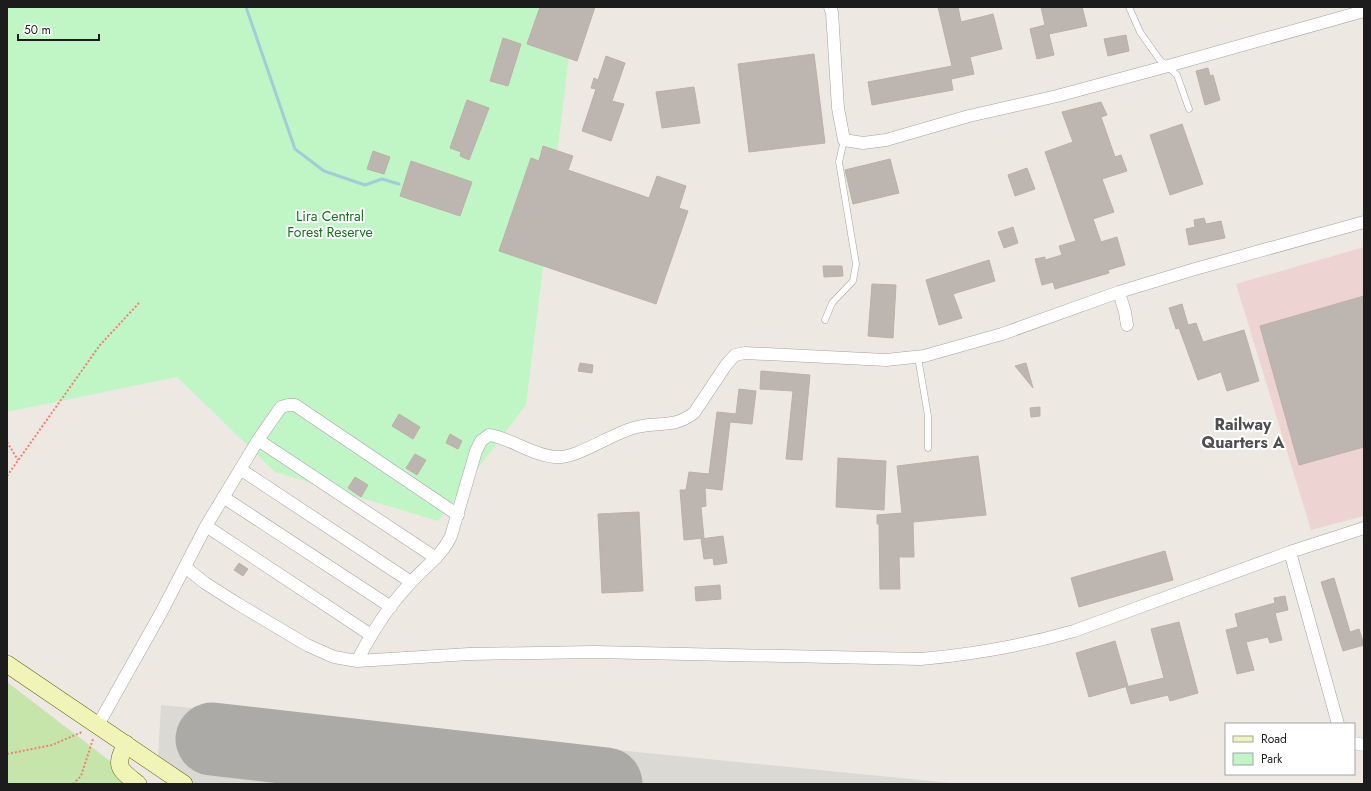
<svg xmlns="http://www.w3.org/2000/svg" width="1371" height="791" viewBox="0 0 1371 791" font-family="Jost,sans-serif">
  <style>
    .commercial { fill: #edd3d1 }
    .airport { fill: #dbd9d3 }
    .grass { fill: #c5e5aa }
    .park { fill: #c0f5c6 }
    .lines { fill: none; stroke-linecap: round; stroke-linejoin: round }
    .stream { stroke: #a4cbd8; stroke-width: 3 }
    .runway { stroke: #acaaa6; stroke-width: 73 }
    .building { fill: #bdb5af; stroke: #bdb0a5 }
    .lane-casing { stroke: #a3a3a3; stroke-width: 7 }
    .street-casing { stroke: #a3a3a3; stroke-width: 13 }
    .secondary-casing { stroke: #5d6a0b; stroke-width: 18 }
    .path { stroke: #f1806e; stroke-width: 2; stroke-dasharray: 2 2; stroke-linecap: butt }
    .lane { stroke: #fff; stroke-width: 6 }
    .street { stroke: #fff; stroke-width: 12 }
    .secondary { stroke: #f0f5b7; stroke-width: 17 }
    .labels { text-anchor: middle; dominant-baseline: central; stroke-width: 4; stroke-linejoin: round; paint-order: stroke }
    .park-label { font-size: 14px; fill: #11721c; stroke: #fff }
    .quarter-label { font-size: 16px; font-weight: bold; fill: #4f4f4f; stroke: #fff }
  </style>
  <rect width="100%" height="100%" fill="#ede9e2"/>
  <path class="commercial" d="M 1364,247 L 1364,516 L 1311,530 L 1236,284 Z"/>
  <path class="airport" d="M 161,705 L 961,784 L 196,784 L 158,758 Z"/>
  <path class="grass" d="M 7,682 L 136,781 L 137,784 L 7,784 Z"/>
  <path class="park" d="M 7,7 L 575,7 L 526,405 L 438,521 L 275,472 L 177,377 L 7,412 Z"/>
  <g class="lines">
    <path class="stream" d="M 246,7 L 295,149 L 324,171 L 365,185 L 382,179 L 399,184"/>
    <path class="runway" d="M 212,739 L 606,784"/>
  </g>
  <path class="building" d="M 540,7 L 595,7 L 577,61 L 527,44 Z
    M 938,7 L 958,7 L 961,22 L 993,14 L 1002,49 L 970,57 L 974,74 L 951,79 L 953,90 L 872,105 L 868,82 L 952,66 Z
    M 1041,7 L 1082,7 L 1087,26 L 1049,34 L 1054,55 L 1037,59 L 1030,29 L 1045,25 Z
    M 1126,35 L 1129,51 L 1108,56 L 1104,39 Z
    M 503,38 L 521,44 L 508,86 L 490,81 Z
    M 814,54 L 825,143 L 749,152 L 738,64 Z
    M 606,56 L 625,63 L 612,101 L 624,104 L 611,141 L 582,131 L 596,89 L 591,88 L 594,78 L 598,80 Z
    M 1208,68 L 1210,76 L 1213,75 L 1220,100 L 1205,105 L 1196,71 Z
    M 694,87 L 700,123 L 662,128 L 656,92 Z
    M 467,100 L 489,108 L 469,160 L 460,156 L 461,152 L 450,148 Z
    M 1101,102 L 1107,115 L 1101,117 L 1115,157 L 1121,155 L 1127,171 L 1102,179 L 1114,212 L 1093,219 L 1101,242 L 1117,237 L 1125,265 L 1108,270 L 1109,273 L 1055,289 L 1053,282 L 1042,285 L 1035,259 L 1045,257 L 1045,260 L 1062,255 L 1059,246 L 1076,241 L 1045,152 L 1073,142 L 1062,112 Z
    M 1182,124 L 1203,184 L 1170,195 L 1150,135 Z
    M 543,146 L 573,156 L 568,170 L 649,198 L 657,176 L 686,186 L 679,208 L 688,211 L 656,304 L 499,251 L 531,158 L 539,161 Z
    M 373,151 L 390,157 L 384,174 L 367,169 Z
    M 890,159 L 899,193 L 853,204 L 845,170 Z
    M 411,161 L 472,182 L 460,216 L 400,196 Z
    M 1027,168 L 1035,189 L 1015,196 L 1008,175 Z
    M 1204,218 L 1206,224 L 1221,221 L 1225,238 L 1189,245 L 1186,229 L 1195,227 L 1194,220 Z
    M 1013,227 L 1018,243 L 1004,248 L 998,232 Z
    M 989,260 L 995,281 L 953,294 L 962,318 L 939,325 L 926,280 Z
    M 823,266 L 842,266 L 843,276 L 824,277 Z
    M 872,284 L 896,285 L 893,338 L 868,336 Z
    M 1364,296 L 1364,447 L 1299,465 L 1260,326 Z
    M 1182,304 L 1188,325 L 1196,323 L 1203,342 L 1244,330 L 1259,381 L 1227,391 L 1221,372 L 1198,380 L 1179,328 L 1176,329 L 1169,308 Z
    M 580,363 L 593,365 L 592,373 L 578,371 Z
    M 1026,363 L 1033,388 L 1015,366 Z
    M 761,371 L 810,375 L 802,460 L 786,459 L 793,391 L 760,389 Z
    M 739,389 L 756,391 L 752,424 L 730,422 L 722,490 L 705,488 L 706,506 L 701,507 L 704,538 L 684,540 L 680,490 L 686,490 L 689,472 L 709,474 L 717,412 L 736,414 Z
    M 1040,407 L 1040,416 L 1031,417 L 1030,408 Z
    M 399,414 L 420,427 L 413,439 L 392,426 Z
    M 450,434 L 462,441 L 458,449 L 446,443 Z
    M 415,454 L 426,460 L 417,475 L 406,468 Z
    M 978,456 L 986,515 L 913,522 L 914,557 L 899,557 L 900,589 L 880,589 L 879,524 L 877,524 L 877,515 L 902,513 L 897,466 Z
    M 838,458 L 886,461 L 884,510 L 836,507 Z
    M 355,477 L 368,485 L 361,497 L 348,488 Z
    M 639,512 L 643,591 L 602,593 L 598,514 Z
    M 723,536 L 727,563 L 714,565 L 713,558 L 704,559 L 701,539 Z
    M 1165,551 L 1173,580 L 1079,607 L 1071,578 Z
    M 239,563 L 248,569 L 243,576 L 234,570 Z
    M 1334,578 L 1350,632 L 1359,629 L 1364,645 L 1343,651 L 1321,582 Z
    M 720,585 L 721,599 L 696,601 L 695,587 Z
    M 1285,596 L 1288,610 L 1275,613 L 1282,640 L 1270,643 L 1268,637 L 1246,642 L 1254,670 L 1237,674 L 1226,630 L 1238,627 L 1235,614 L 1275,603 L 1274,598 Z
    M 1179,622 L 1198,693 L 1170,701 L 1168,695 L 1131,704 L 1126,687 L 1164,678 L 1151,629 Z
    M 1115,641 L 1128,686 L 1089,697 L 1076,653 Z"/>
  <g class="lines">
    <defs>
      <path id="lane" d="M 1129,7 L 1140,32 L 1159,59 L 1177,75 L 1189,109
        M 825,320 L 832,303 L 853,281 L 856,264 L 839,162 L 844,140
        M 918,357 L 928,416 L 928,448"/>
      <path id="street" d="M 830,7 L 832,12 L 838,108 L 844,140 L 863,143 L 886,140 L 969,116 L 1057,96 L 1168,66 L 1364,11
        M 1119,292 L 1125,312 L 1127,325
        M 258,440 L 436,558
        M 240,469 L 411,582
        M 223,497 L 391,607
        M 206,526 L 371,635
        M 1290,552 L 1338,724
        M 185,567 L 205,583 L 238,604 L 307,645 L 334,657 L 357,661 L 469,654 L 594,652 L 921,659 C 975,654 1022,646 1074,631 L 1290,552 L 1364,528
        M 357,661 C 370,636 386,610 405,589 C 420,570 441,558 451,536 L 476,451 L 481,441 L 489,435 C 511,438 531,455 555,457 C 578,459 611,433 637,427 C 660,421 672,429 694,413 L 726,365 L 735,355 L 745,353 L 886,360 L 924,356 L 1002,334 L 1119,292 L 1195,269 L 1364,222
        M 98,725 L 162,611 L 206,526 L 258,440 L 281,407 L 288,405 L 295,405 L 458,515
        M 1354,743 L 1364,745"/>
      <path id="secondary" d="M 7,664 L 184,784
        M 126,744 C 114,767 119,769 138,784"/>
    </defs>
    <use href="#lane" class="lane-casing"/>
    <use href="#street" class="street-casing"/>
    <use href="#secondary" class="secondary-casing"/>
    <path class="path" d="M 7,442 L 18,460
      M 7,476 L 100,345 L 139,303
      M 7,754 L 52,745 L 82,732
      M 73,784 L 81,776 L 93,739"/>
    <use href="#lane" class="lane"/>
    <use href="#street" class="street"/>
    <use href="#secondary" class="secondary"/>
  </g>
  <g class="labels">
    <g class="park-label">
      <text x="330" y="216">Lira Central<tspan x="330" dy="16">Forest Reserve</tspan></text>
    </g>
    <g class="quarter-label">
      <text x="1243" y="424">Railway<tspan x="1243" dy="18">Quarters A</tspan></text>
    </g>
  </g>
  <rect width="1371" height="791" fill="none" stroke="#1c1c1c" stroke-width="16"/>
  <rect x="1225" y="723" width="130" height="52" fill="#ffffff" stroke="#a4a4a4"/>
  <rect x="1233" y="736" width="20" height="6" fill="#f0f5b7" stroke="#a4a4a4"/>
  <text x="1261" y="743" font-size="12" fill="#1c1c1c">Road</text>
  <rect x="1233" y="753" width="20" height="12" fill="#c0f5c6" stroke="#a4a4a4"/>
  <text x="1261" y="763" font-size="12" fill="#1c1c1c">Park</text>
  <path d="M18 34v6h81v-6" fill="none" stroke="#1c1c1c" stroke-width="2"/>
  <text x="24" y="34" font-size="12" fill="#1c1c1c" stroke="#ffffff" stroke-width="3" paint-order="stroke">50 m</text>
</svg>
